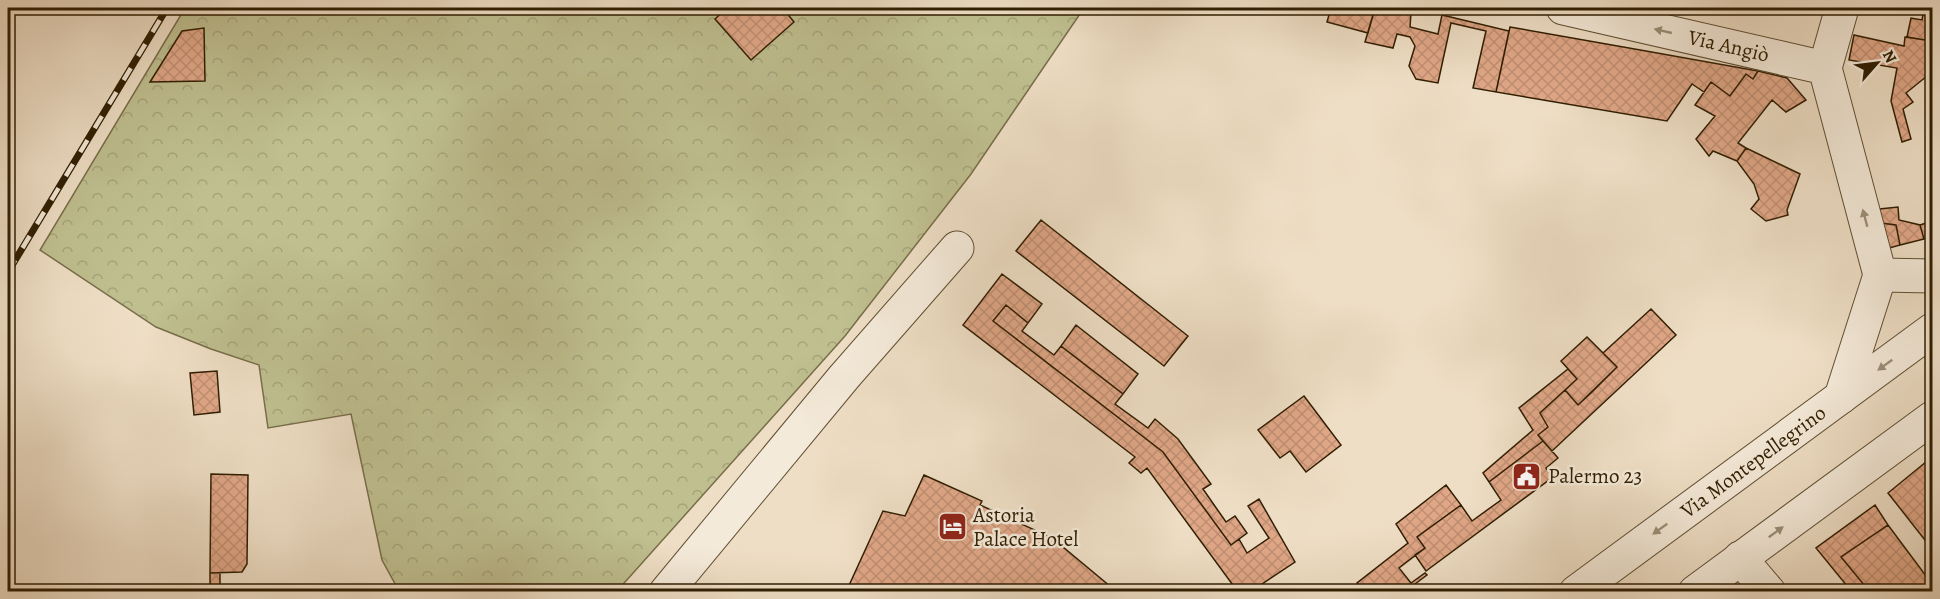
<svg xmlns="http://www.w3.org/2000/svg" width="1940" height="599" viewBox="0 0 1940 599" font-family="Alegreya,serif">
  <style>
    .forest { fill: url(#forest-crowns); stroke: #786e49; stroke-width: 1.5 }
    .building { fill: url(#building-cross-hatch); stroke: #301e02; stroke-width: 1.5 }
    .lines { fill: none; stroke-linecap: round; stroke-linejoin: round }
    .minor-casing { stroke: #604e33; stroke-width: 35 }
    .tertiary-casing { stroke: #604e33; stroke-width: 35 }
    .minor { stroke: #f4ead9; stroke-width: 33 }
    .tertiary { stroke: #f4ead9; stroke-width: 33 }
    .rail-casing { stroke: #301e02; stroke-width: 7 }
    .rail { stroke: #f4ead9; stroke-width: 4.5; stroke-dasharray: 14; stroke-linecap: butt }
    .oneway { fill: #9c8e78 }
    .labels { text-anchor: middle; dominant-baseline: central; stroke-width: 5; stroke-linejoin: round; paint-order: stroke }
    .street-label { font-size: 21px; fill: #301e02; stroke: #f4ead9 }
    .poi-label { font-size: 21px; fill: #301e02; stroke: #f4ead9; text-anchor: start }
  </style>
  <defs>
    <pattern id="forest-crowns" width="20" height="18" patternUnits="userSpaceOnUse" patternTransform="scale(1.5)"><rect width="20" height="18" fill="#bfbf90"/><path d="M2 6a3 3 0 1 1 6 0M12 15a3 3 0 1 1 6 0" fill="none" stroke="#a4a47b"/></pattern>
    <pattern id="building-cross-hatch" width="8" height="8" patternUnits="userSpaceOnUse" patternTransform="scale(1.5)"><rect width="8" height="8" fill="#e0a787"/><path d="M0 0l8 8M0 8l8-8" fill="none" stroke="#c08f73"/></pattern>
  </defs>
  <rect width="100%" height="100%" fill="#eedec5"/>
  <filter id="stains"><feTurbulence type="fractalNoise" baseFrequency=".00333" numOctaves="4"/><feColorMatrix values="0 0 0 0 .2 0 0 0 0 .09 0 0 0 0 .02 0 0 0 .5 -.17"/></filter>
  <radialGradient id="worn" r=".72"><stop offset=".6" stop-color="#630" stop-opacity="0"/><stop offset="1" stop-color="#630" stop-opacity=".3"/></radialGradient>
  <path class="forest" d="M 185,8 L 1084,8 L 971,174 L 845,336 L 617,591 L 399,591 L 382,560 L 351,414 L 268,428 L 259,365 L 211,349 L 156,327 L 40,250 Z"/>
  <path class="building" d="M 727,8 L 789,8 L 785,11 L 794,22 L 751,60 L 715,19 Z
    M 1331,8 L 1375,8 L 1368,33 L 1327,22 Z
    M 1375,8 L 1390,8 L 1411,13 L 1410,27 L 1438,34 L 1442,15 L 1509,31 L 1496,92 L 1473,88 L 1486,31 L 1451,23 L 1438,83 L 1416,79 L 1409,66 L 1415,46 L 1410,37 L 1397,34 L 1393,48 L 1365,42 Z
    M 1924,8 L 1932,8 L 1931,41 L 1907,37 L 1911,18 L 1922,20 Z
    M 1510,27 L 1646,51 L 1758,71 L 1753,79 L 1746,74 L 1730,96 L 1711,82 L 1704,92 L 1692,84 L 1667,121 L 1496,92 Z
    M 204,28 L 205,81 L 150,82 L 182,31 Z
    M 1854,35 L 1904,46 L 1905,37 L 1932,41 L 1932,72 L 1906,93 L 1913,102 L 1903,109 L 1911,139 L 1902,142 L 1891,101 L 1897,68 L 1849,60 Z
    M 1758,71 L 1787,78 L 1806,100 L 1786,112 L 1772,100 L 1738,143 L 1746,148 L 1737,161 L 1713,151 L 1709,156 L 1696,139 L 1715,116 L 1695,105 L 1711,82 L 1730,96 L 1746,74 L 1753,79 Z
    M 1746,148 L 1800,174 L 1787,210 L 1788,215 L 1766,221 L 1751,209 L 1759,199 L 1754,184 L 1737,161 Z
    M 1898,207 L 1899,220 L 1920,225 L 1924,239 L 1900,245 L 1896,225 L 1873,222 L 1870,210 Z
    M 1041,220 L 1188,336 L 1164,366 L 1016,251 Z
    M 1932,221 L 1932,236 L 1924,239 L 1920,225 Z
    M 1873,222 L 1896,225 L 1900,245 L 1882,250 Z
    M 1002,274 L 1042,304 L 1028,323 L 1006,305 L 993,321 L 1163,452 L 1231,545 L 1239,539 L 1247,553 L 1269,538 L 1248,506 L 1259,499 L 1295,562 L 1250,592 L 1238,592 L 1147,468 L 1141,473 L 1129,463 L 1135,457 L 963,325 Z
    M 1006,305 L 1028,323 L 1022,331 L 1054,355 L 1061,346 L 1123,394 L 1115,404 L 1148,428 L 1155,419 L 1178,439 L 1211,484 L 1203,489 L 1226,522 L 1235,516 L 1247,533 L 1231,545 L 1163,452 L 993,321 Z
    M 1651,309 L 1676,335 L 1552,451 L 1538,435 L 1548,427 L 1540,413 L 1565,390 L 1578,405 L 1591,393 L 1617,367 L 1603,353 Z
    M 1076,325 L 1138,374 L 1123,394 L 1061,346 Z
    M 1587,337 L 1617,367 L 1578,405 L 1565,390 L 1577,379 L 1561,361 Z
    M 1568,369 L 1577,379 L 1540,413 L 1548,427 L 1538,435 L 1543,441 L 1489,482 L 1483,473 L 1533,430 L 1519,408 Z
    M 217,371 L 220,412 L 194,415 L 190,373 Z
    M 1304,396 L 1341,445 L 1306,472 L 1290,451 L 1280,458 L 1258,430 Z
    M 1543,441 L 1558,458 L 1546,468 L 1553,477 L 1426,571 L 1415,555 L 1425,548 L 1417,537 L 1461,505 L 1472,521 L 1501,500 L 1489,482 Z
    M 1932,457 L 1932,549 L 1888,493 Z
    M 211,474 L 248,475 L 247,564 L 242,572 L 210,573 Z
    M 924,475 L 982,501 L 980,505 L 1052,538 L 1117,592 L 846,592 L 883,511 L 905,516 Z
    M 1446,485 L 1461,505 L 1417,537 L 1425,548 L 1399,568 L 1411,583 L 1425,573 L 1427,575 L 1415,584 L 1421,591 L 1363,592 L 1357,583 L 1408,543 L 1396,524 Z
    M 1875,505 L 1888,525 L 1841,557 L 1870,592 L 1852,592 L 1816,548 Z
    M 1888,525 L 1932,584 L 1932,592 L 1870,592 L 1841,557 Z
    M 210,573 L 220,573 L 220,586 L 210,586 Z"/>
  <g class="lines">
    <defs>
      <g id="minor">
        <path id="s1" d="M 1563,8 L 1825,68 L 1880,275"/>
        <path d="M 1825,68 L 1842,8"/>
        <path d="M 1880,275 L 1932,276"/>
        <path d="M 1841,397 L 1880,275"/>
        <path d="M 1740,558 L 1769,592"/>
        <path d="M 666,592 L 844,377 L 957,248"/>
      </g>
      <g id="tertiary">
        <path id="s2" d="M 1576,592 L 1932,330"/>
        <path d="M 1695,592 L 1932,418"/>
      </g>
    </defs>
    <use href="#minor" class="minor-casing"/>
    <use href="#tertiary" class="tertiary-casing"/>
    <use href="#minor" class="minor"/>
    <use href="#tertiary" class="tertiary"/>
    <defs>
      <path id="rail" d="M 8,272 L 167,8"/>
    </defs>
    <use href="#rail" class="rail-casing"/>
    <use href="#rail" class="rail"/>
  </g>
  <defs><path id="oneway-solid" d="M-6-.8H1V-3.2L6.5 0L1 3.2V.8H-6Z" transform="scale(1.5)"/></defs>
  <g class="oneway">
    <use href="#oneway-solid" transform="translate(1663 31) rotate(-167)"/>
    <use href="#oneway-solid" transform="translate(1865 218) rotate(-105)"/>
    <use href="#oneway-solid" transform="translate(1885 365) rotate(144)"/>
    <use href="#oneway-solid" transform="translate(1660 529) rotate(144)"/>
    <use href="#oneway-solid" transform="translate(1776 532) rotate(-36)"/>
  </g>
  <defs>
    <symbol id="civic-square" viewBox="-11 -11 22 22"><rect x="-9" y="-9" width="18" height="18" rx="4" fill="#8f2418" stroke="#f4ead9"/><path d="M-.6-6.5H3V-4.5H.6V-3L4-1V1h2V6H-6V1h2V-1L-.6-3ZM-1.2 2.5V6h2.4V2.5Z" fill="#fff"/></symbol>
    <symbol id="hotel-square" viewBox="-11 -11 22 22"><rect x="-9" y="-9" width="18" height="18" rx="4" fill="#8f2418" stroke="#f4ead9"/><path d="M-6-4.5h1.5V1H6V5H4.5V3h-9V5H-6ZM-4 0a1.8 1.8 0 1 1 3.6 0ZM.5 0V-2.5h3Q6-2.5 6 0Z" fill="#fff"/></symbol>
  </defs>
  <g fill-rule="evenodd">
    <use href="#civic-square" x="1510" y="460" width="33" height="33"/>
    <use href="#hotel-square" x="936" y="510" width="33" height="33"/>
  </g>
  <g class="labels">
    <g class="street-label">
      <text stroke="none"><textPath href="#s1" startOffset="170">Via Angiò</textPath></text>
      <text stroke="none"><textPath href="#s2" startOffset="220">Via Montepellegrino</textPath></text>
    </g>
    <g class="poi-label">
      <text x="1548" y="476">Palermo 23</text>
      <text x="973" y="515">Astoria<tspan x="973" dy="24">Palace Hotel</tspan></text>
    </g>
  </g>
  <rect width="1940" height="599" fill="none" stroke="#eedec5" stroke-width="30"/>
  <rect x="9" y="9" width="1922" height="581" fill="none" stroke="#301e02" stroke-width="3"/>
  <rect x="15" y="15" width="1910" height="569" fill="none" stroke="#301e02" stroke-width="1.5"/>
  <g transform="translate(1877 63) rotate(62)" stroke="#f4ead9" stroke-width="4.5" paint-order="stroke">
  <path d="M0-4.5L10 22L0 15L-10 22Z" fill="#301e02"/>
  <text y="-9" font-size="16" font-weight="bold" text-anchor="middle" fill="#301e02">N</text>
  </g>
  <rect width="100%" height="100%" filter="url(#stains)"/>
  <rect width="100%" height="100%" fill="url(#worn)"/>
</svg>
